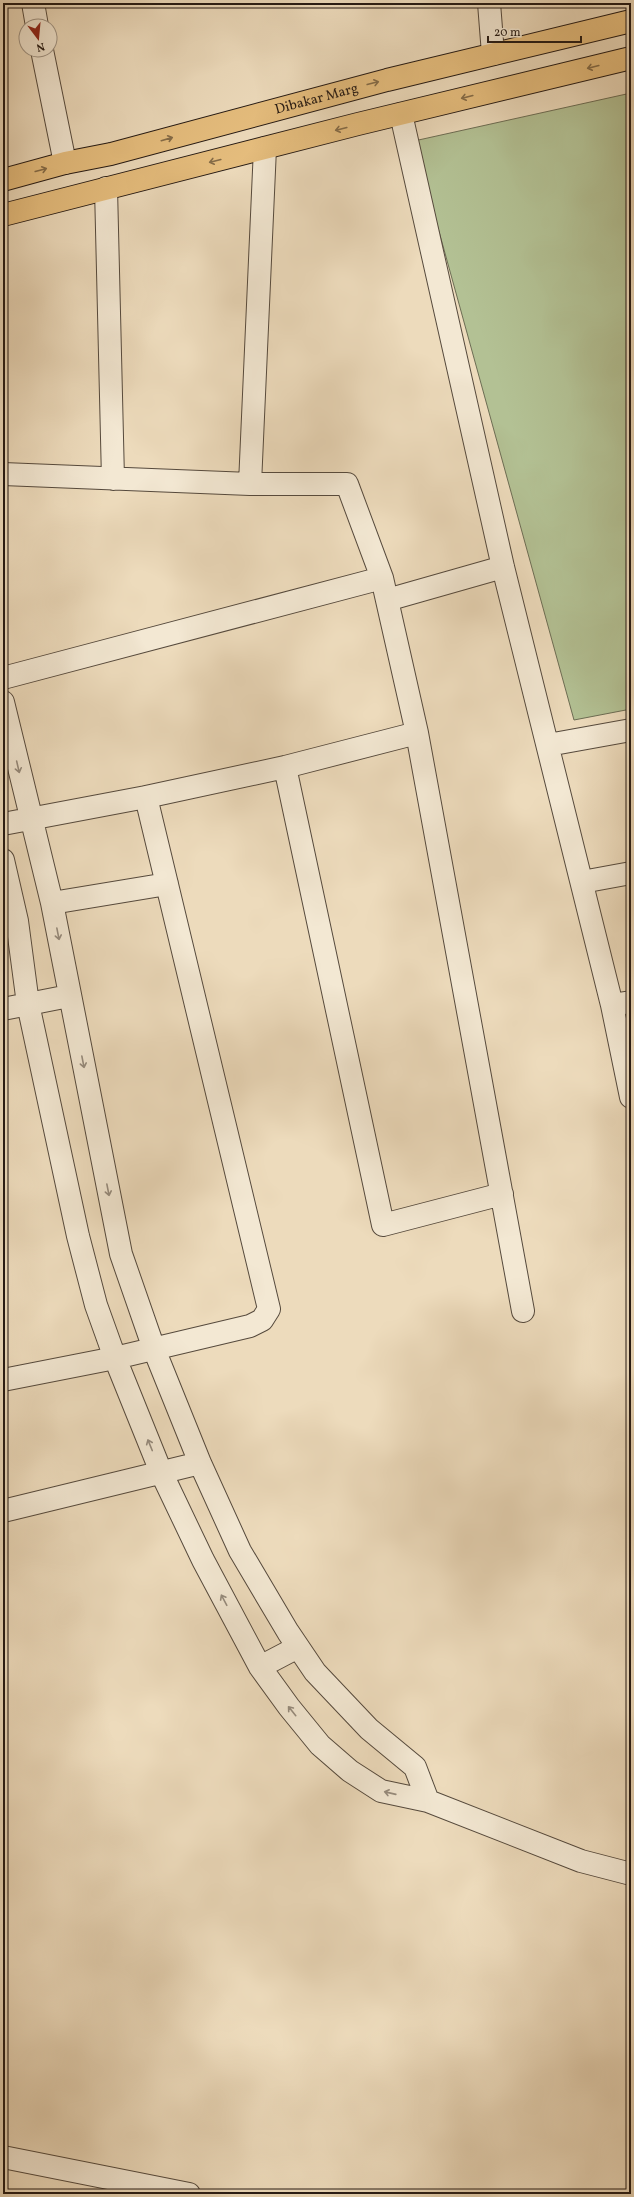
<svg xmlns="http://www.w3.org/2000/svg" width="634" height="2197" viewBox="0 0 634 2197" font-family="Vollkorn,serif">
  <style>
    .green { fill: #b3c194; stroke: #6c6d54 }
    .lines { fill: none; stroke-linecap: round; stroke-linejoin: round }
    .minor-casing { stroke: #564a3d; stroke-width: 24 }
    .major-casing { stroke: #241913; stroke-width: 24 }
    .minor { stroke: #f3e8d3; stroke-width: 22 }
    .major { stroke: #e6be7e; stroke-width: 22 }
    .oneway { stroke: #856c48 }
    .oneway2 { stroke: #968b7d }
    .labels { text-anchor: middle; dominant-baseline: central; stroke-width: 3; stroke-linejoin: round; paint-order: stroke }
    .street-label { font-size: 14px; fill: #241913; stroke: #f3e8d3 }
  </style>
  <rect width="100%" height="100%" fill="#eddbbc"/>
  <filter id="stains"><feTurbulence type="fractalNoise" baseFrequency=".005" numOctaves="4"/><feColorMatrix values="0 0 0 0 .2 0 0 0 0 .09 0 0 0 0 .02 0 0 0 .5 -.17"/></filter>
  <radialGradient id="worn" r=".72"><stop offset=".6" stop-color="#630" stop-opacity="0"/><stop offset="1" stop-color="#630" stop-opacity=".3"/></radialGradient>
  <path class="green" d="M 631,93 L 631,709 L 574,720 L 414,141 Z"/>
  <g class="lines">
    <defs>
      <path id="minor" d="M 33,3 L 37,26
        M 489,3 L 493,54
        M 42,50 L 65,163
        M 401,114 L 503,567 L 612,1005
        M 106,188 L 113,479
        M 3,474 L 250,484 L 265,148
        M 382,578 L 417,733 L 523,1311
        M 387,600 L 503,567
        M 3,678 L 382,578 L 347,484 L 250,484
        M 3,702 L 52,903 L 121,1254 L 154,1349 L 200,1463 L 240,1551 L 288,1632 L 315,1672 L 369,1729 L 415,1767 L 428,1801
        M 548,745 L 631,730
        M 285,767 L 383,1225 L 502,1194
        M 3,824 L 146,797 L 285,767 L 417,733
        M 3,860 L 17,921 L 28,1004 L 78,1236 L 96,1305 L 115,1358 L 161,1472 L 203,1560 L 260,1667 L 289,1707 L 320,1745 L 350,1771 L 381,1791 L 428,1801 L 581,1861 L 631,1874
        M 582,882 L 631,873
        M 52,903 L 167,884
        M 631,1002 L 612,1005 L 631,1097
        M 3,1009 L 69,996
        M 3,1380 L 115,1358 L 250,1326 L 262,1320 L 269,1309 L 146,797
        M 3,1511 L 200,1463
        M 260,1667 L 298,1647
        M 3,2157 L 189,2194"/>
      <g id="major">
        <path id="s1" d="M 3,180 L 65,163 L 111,154 L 387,80 L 631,21"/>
        <path d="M 3,215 L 358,124 L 631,58"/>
      </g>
    </defs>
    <use href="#minor" class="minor-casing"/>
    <use href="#major" class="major-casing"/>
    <use href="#minor" class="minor"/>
    <use href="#major" class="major"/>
  </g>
  <defs><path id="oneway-shaft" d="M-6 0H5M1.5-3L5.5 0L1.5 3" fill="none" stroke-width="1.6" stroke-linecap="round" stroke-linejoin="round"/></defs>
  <g class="oneway">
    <use href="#oneway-shaft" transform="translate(593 67) rotate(166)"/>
    <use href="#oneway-shaft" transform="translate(373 83) rotate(-14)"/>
    <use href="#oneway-shaft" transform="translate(467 97) rotate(166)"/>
    <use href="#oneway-shaft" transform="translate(341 129) rotate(166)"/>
    <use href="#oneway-shaft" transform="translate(167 139) rotate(-16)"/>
    <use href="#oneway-shaft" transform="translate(215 161) rotate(166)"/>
    <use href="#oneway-shaft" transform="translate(41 170) rotate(-15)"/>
  </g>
  <g class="oneway2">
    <use href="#oneway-shaft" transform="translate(18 767) rotate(77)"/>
    <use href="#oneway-shaft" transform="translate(58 934) rotate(79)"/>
    <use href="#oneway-shaft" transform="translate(83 1062) rotate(79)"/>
    <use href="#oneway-shaft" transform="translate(108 1190) rotate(79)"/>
    <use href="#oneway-shaft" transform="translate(150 1445) rotate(-112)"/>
    <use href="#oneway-shaft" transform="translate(224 1600) rotate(-118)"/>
    <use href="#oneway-shaft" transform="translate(292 1711) rotate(-129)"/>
    <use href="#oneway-shaft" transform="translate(390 1793) rotate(-167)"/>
  </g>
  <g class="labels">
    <g class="street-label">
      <text stroke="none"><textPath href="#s1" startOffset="324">Dibakar Marg</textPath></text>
    </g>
  </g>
  <rect width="634" height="2197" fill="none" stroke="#eddbbc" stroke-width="16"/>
  <rect x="4" y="4" width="626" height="2189" fill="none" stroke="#241913" stroke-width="2"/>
  <rect x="8" y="8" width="618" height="2181" fill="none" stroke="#241913"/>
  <g transform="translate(38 38) rotate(164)"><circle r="19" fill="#f3e8d3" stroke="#a09586"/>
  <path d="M0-3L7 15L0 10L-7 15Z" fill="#8f2418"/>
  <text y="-6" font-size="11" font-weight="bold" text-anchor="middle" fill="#241913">N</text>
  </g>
  <path d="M488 36v6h93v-6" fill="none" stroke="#241913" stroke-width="2"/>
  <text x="494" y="36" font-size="12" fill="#241913" stroke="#f3e8d3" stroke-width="3" paint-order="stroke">20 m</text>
  <rect width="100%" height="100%" filter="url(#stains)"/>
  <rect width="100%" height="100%" fill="url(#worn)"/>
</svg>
